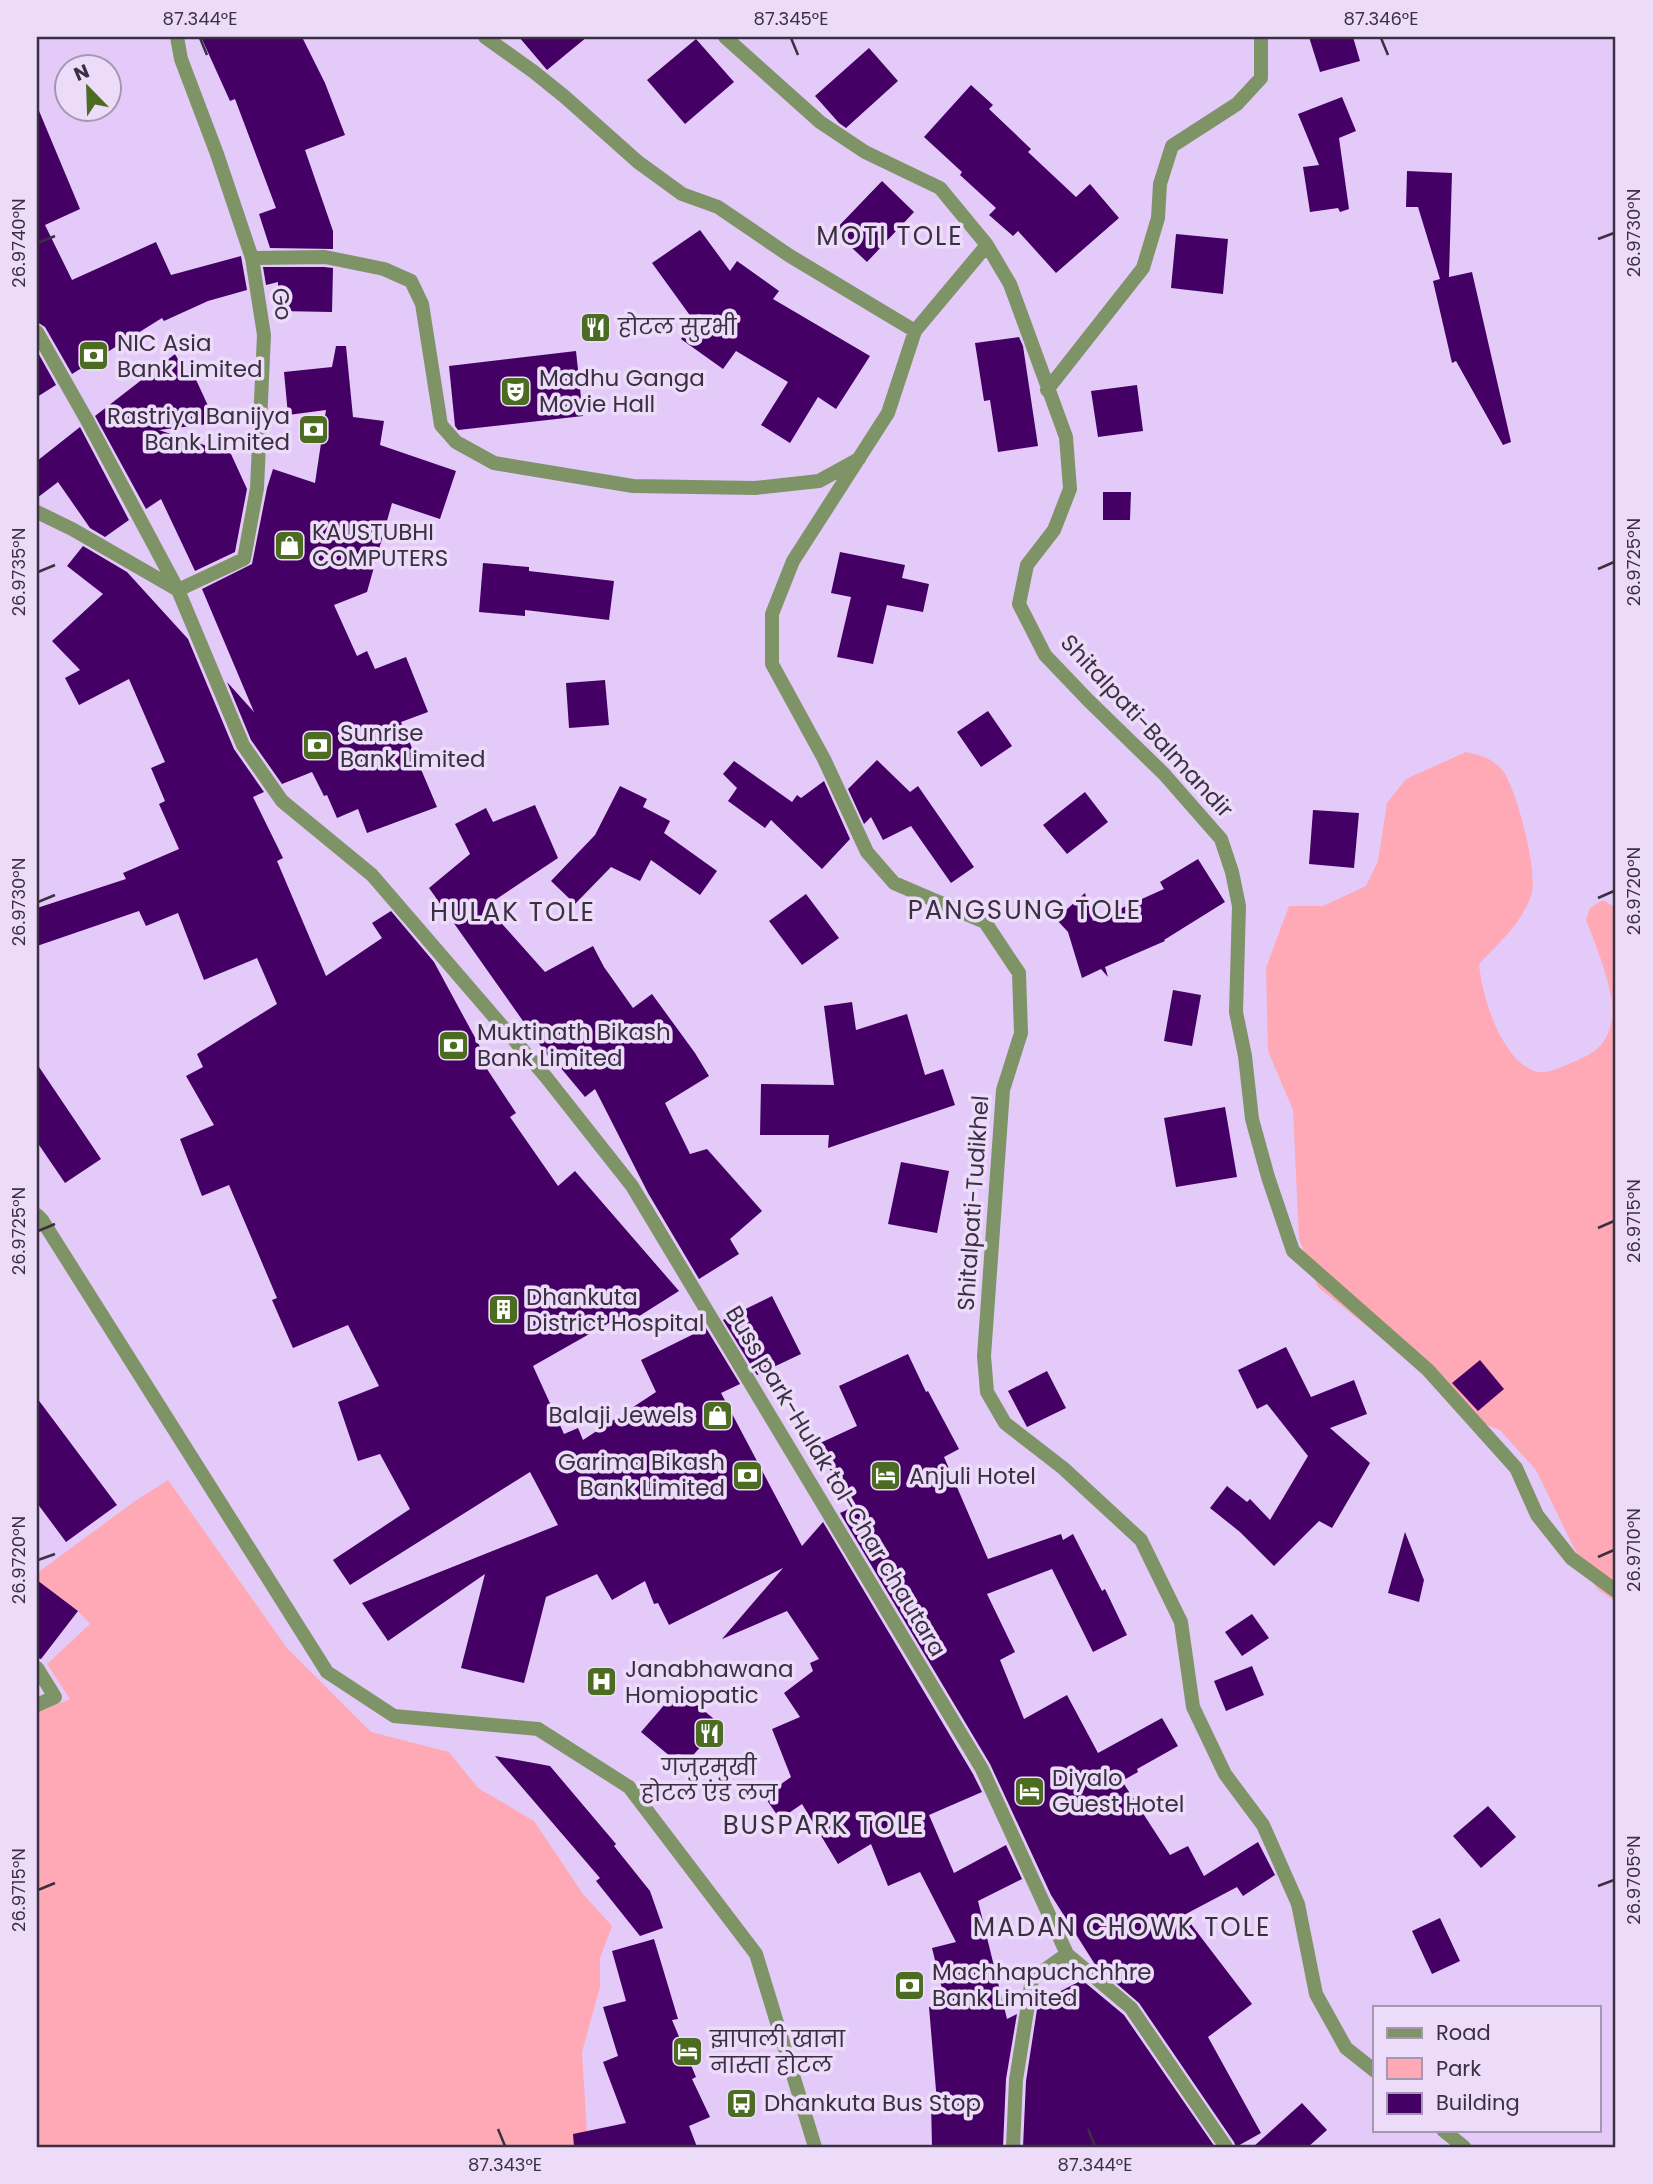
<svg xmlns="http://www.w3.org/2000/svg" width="1653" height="2184" viewBox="0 0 1653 2184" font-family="Poppins,'Noto Sans Devanagari',sans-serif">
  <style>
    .green { fill: #fea9b5 }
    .building { fill: #440065 }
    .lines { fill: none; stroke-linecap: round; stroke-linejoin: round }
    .service { stroke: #7e9467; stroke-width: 14 }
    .minor { stroke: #7e9467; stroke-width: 14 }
    .ticks { fill: none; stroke: #3a3042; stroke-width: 2.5 }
    .labels { text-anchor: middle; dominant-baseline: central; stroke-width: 7; stroke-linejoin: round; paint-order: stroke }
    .street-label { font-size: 23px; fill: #3a3042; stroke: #ecdcf9 }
    .poi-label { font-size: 23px; fill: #3a3042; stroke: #ecdcf9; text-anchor: start }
    .quarter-label { font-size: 26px; letter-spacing: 2px; fill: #3a3042; stroke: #ecdcf9 }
    .neatline { fill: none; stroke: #3a3042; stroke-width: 2.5 }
    .ticks-label { font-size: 18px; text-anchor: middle; fill: #3a3042 }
  </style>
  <rect width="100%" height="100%" fill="#e4caf9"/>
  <path class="green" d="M 1466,752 C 1480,755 1494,759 1503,771 C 1517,790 1539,874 1531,896 C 1521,924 1499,943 1479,964 C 1482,996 1500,1056 1532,1070 C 1547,1077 1564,1065 1578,1060 C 1599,1051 1609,1041 1612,1017 C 1616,994 1595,943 1586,920 L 1590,908 L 1603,900 L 1616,908 L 1616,1602 L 1597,1589 L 1572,1544 L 1536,1470 L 1500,1430 L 1467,1417 L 1420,1369 L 1318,1287 L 1299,1239 L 1293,1110 L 1268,1051 L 1266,968 L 1289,906 L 1323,906 L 1366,886 L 1378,861 L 1387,803 L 1406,779 Z
    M 168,1480 L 287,1648 L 371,1732 L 449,1752 L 478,1788 L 534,1821 L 583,1894 L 612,1926 L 600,1958 L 600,1987 L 582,2052 L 587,2133 L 595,2147 L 37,2147 L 37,1712 L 70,1699 L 47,1664 L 90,1624 L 78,1611 L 37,1580 L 40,1571 L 135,1501 Z"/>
  <path class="building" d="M 201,37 L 302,37 L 325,83 L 345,135 L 305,150 L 333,231 L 333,249 L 270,248 L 259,214 L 276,208 L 235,99 L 230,101 Z
    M 519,37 L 587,37 L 547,70 Z
    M 1309,37 L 1353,37 L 1360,61 L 1320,72 Z
    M 696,39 L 734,82 L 685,124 L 647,80 Z
    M 869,48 L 898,81 L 846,128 L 839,123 L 815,96 Z
    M 971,85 L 993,105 L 989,109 L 1031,149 L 1028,152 L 1076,197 L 1090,184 L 1119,218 L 1056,273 L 1018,231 L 1013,236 L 989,215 L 996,208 L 960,175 L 962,172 L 924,137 Z
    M 1342,97 L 1356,131 L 1339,138 L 1349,209 L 1340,212 L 1338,208 L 1310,212 L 1303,167 L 1319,165 L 1298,114 Z
    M 37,106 L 80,209 L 45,225 L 72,280 L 156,242 L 171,275 L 241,256 L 247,290 L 208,301 L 164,321 L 162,318 L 72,374 L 45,327 L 37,322 Z
    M 1407,171 L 1452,173 L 1449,277 L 1472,272 L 1511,442 L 1503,445 L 1456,361 L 1452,363 L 1433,281 L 1440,279 L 1418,207 L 1406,207 Z
    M 882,181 L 914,212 L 867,262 L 834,231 Z
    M 700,230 L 730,271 L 737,261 L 779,291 L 773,299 L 870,356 L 836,409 L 818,397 L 790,443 L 761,425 L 788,382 L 736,351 L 723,369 L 681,339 L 694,321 L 652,263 Z
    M 1176,234 L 1228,239 L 1223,294 L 1171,288 Z
    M 263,267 L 324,267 L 333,268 L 332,312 L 278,311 L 278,282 L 266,285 Z
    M 1019,337 L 1023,346 L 1038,446 L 998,452 L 990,400 L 984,401 L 975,343 Z
    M 336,346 L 346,346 L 353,417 L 384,421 L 380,445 L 456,471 L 440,519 L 392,503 L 367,592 L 334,605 L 357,656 L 367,651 L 375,669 L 406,657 L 428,712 L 401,722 L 437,807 L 367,833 L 358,809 L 337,818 L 327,795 L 324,796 L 312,772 L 282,784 L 251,740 L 227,682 L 254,712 L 202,589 L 252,564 L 267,488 L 273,469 L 315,483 L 326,410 L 288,415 L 284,372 L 332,367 Z
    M 37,351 L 56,385 L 37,397 Z
    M 576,351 L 583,416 L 458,430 L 455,426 L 449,366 Z
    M 175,354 L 185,372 L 192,371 L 216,423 L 159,430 L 231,454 L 247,489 L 235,552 L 195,571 L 161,499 L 146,509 L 95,416 Z
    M 1137,385 L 1143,431 L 1098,437 L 1091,391 Z
    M 80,427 L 129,520 L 105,537 L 90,528 L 58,482 L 37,498 L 37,461 Z
    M 1103,492 L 1131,492 L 1130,520 L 1103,520 Z
    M 83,546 L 127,572 L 188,639 L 234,749 L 264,792 L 253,797 L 283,858 L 277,861 L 326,976 L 382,938 L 372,923 L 391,911 L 434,962 L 491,1067 L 487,1069 L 516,1113 L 510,1117 L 558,1186 L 575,1171 L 679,1291 L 625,1325 L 621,1316 L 533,1366 L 564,1434 L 578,1428 L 583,1440 L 656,1392 L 641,1360 L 706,1328 L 740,1384 L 721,1393 L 802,1546 L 823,1522 L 973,1774 L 982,1792 L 929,1815 L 954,1873 L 1006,1845 L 1022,1879 L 978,1901 L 1007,2019 L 1017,2014 L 1006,2079 L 1003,2147 L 932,2147 L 931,2102 L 937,2102 L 929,2007 L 946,2005 L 932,1948 L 956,1942 L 920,1872 L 888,1886 L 871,1844 L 838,1864 L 802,1804 L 780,1819 L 764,1796 L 791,1777 L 772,1729 L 800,1717 L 784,1693 L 813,1671 L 810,1663 L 819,1659 L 787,1611 L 722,1639 L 783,1568 L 669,1625 L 658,1603 L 654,1604 L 645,1581 L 612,1600 L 597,1574 L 546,1597 L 524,1683 L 461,1668 L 485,1574 L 388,1641 L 362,1603 L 558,1525 L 530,1472 L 350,1585 L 333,1560 L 410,1509 L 380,1454 L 358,1461 L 338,1402 L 379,1386 L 348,1325 L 293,1348 L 272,1300 L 277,1298 L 229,1185 L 202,1196 L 180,1139 L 214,1125 L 186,1076 L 203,1067 L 197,1054 L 277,1004 L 257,958 L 204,980 L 178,913 L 146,926 L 139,911 L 37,946 L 37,908 L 126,879 L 123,873 L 179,849 L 159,804 L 165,801 L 151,768 L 165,762 L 129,679 L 79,705 L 65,678 L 80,670 L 52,641 L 103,594 L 67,566 Z
    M 840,552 L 905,565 L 902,578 L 929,584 L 923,612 L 887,605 L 873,664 L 837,657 L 851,597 L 831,593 Z
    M 483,563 L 529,567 L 529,571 L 614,581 L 609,620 L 525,610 L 525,616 L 479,612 Z
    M 605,680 L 609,725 L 569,728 L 566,683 Z
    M 988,711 L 1012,746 L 981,767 L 957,732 Z
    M 877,760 L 910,792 L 918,786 L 974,867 L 951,883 L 911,826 L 883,840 L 871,817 L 864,824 L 848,789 Z
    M 734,761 L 792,802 L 797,795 L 801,798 L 824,781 L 850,839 L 822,869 L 771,820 L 765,828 L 728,801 L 737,788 L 723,774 Z
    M 620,786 L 647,799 L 643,807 L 670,821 L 664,833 L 717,871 L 700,895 L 651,860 L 640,881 L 611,867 L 575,904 L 551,881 L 595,835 Z
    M 1085,792 L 1108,822 L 1067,854 L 1043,825 Z
    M 535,805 L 558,858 L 486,906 L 545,972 L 593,946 L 604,967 L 633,1008 L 652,994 L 695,1053 L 709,1076 L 665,1103 L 690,1154 L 707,1149 L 762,1211 L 730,1239 L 739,1254 L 699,1279 L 648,1193 L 595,1089 L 585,1097 L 555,1061 L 552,1062 L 429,888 L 470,854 L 455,824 L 486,808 L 493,822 Z
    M 1313,810 L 1359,813 L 1354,868 L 1309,864 Z
    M 1198,859 L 1225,902 L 1164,940 L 1165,941 L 1105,967 L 1108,977 L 1101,969 L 1082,978 L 1068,932 L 1056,919 L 1085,893 L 1093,921 L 1164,889 L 1160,882 Z
    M 806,894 L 839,938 L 802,965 L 769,921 Z
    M 1173,990 L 1201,995 L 1192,1046 L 1164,1041 Z
    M 852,1002 L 856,1030 L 907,1014 L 925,1075 L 943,1069 L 955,1105 L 828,1148 L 829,1135 L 760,1135 L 761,1084 L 834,1085 L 824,1006 Z
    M 37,1064 L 101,1159 L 65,1183 L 37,1142 Z
    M 1225,1107 L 1237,1177 L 1176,1187 L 1164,1118 Z
    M 901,1162 L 949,1171 L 937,1233 L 888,1224 Z
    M 772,1296 L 801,1354 L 757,1375 L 723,1320 Z
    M 1286,1347 L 1311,1397 L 1354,1380 L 1367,1414 L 1330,1428 L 1370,1463 L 1332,1528 L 1319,1521 L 1274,1566 L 1240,1532 L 1210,1508 L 1227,1486 L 1247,1502 L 1250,1499 L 1270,1520 L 1308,1456 L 1267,1404 L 1257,1409 L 1238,1370 Z
    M 908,1354 L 926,1392 L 928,1391 L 959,1449 L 944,1457 L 988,1559 L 1061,1534 L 1063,1540 L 1073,1534 L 1102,1591 L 1105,1589 L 1127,1635 L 1093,1652 L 1052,1569 L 987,1594 L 1015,1652 L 1000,1660 L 1024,1719 L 1067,1695 L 1098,1753 L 1162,1718 L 1178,1746 L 1137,1769 L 1138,1772 L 1122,1781 L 1170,1855 L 1188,1846 L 1204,1876 L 1258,1842 L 1275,1875 L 1243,1896 L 1237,1887 L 1184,1915 L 1252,2004 L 1208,2037 L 1261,2133 L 1236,2147 L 1234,2142 L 1139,2003 L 1096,1966 L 1051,1895 L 990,1764 L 840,1513 L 849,1509 L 818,1444 L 857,1426 L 839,1386 Z
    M 1480,1360 L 1504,1389 L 1478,1411 L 1452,1383 Z
    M 1047,1371 L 1066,1408 L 1027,1427 L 1008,1391 Z
    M 37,1398 L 117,1505 L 66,1542 L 37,1503 Z
    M 1405,1532 L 1424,1580 L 1419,1602 L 1388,1593 Z
    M 37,1580 L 78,1611 L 41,1659 L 37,1658 Z
    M 1252,1614 L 1269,1638 L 1242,1656 L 1225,1632 Z
    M 1252,1666 L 1264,1695 L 1226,1711 L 1214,1681 Z
    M 678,1689 L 720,1724 L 683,1767 L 641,1732 Z
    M 495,1756 L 550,1766 L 616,1844 L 614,1846 L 650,1891 L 663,1928 L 640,1936 L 596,1881 L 600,1878 Z
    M 1488,1806 L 1516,1837 L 1481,1868 L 1453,1836 Z
    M 1440,1918 L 1460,1961 L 1432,1974 L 1412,1931 Z
    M 654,1939 L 678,2019 L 672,2020 L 696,2077 L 692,2079 L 710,2117 L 689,2126 L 697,2147 L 574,2147 L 573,2134 L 626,2123 L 603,2062 L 618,2056 L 603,2007 L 626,2001 L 612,1951 Z
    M 1082,1980 L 1124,2015 L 1215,2147 L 1023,2147 L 1026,2081 L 1038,2003 Z
    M 1302,2103 L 1327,2130 L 1308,2147 L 1253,2147 Z"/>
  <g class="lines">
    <path class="service" d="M 37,1668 L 55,1697 L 37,1705"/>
    <path class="minor" d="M 485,37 L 534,72 L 565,97 L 638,162 L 682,194 L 718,207 L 790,256 L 915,331 L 888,413 L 793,561 L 772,614 L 772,664 L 824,759 L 867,852 L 894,883 L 985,922 L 1019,973 L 1021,1033 L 1003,1090 L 984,1356 L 987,1392 L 1005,1423 L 1063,1468 L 1141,1540 L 1181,1622 L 1193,1707 L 1225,1774 L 1263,1825 L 1298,1904 L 1316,1994 L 1346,2048 L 1375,2071
      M 725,37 L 820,122 L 865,152 L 940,188 L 987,245 L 1010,284 L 1066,437 L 1070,489 L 1054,530 L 1027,565 L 1019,604 L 1045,655 L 1088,700 L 1164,774 L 1221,839 L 1232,872 L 1239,906 L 1236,1012 L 1245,1056 L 1252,1119 L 1268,1177 L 1293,1251 L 1428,1370 L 1516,1468 L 1537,1515 L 1571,1558 L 1616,1591
      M 252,258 L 325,257 L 384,269 L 411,281 L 422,304 L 441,425 L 456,442 L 494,463 L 633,486 L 755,488 L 819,481 L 859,459
      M 915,331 L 987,245
      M 37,332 L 88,422 L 178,590 L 243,745 L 282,801 L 372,875 L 546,1077 L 632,1186 L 982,1769 L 1067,1954 L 1032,1979 L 1016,2080 L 1013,2147
      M 1047,390 L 1143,268 L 1158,218 L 1160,184 L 1172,146 L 1237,104 L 1261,78 L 1261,37
      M 37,512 L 72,529 L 178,590 L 244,559 L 257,488 L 264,335 L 252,258 L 217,154 L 181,59 L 177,37
      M 37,1215 L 42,1220 L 327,1672 L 394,1716 L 538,1729 L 629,1787 L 756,1954 L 815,2147
      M 1067,1954 L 1131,2008 L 1226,2147
      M 1443,2130 L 1464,2147"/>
  </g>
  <path class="ticks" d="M 200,38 L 207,55M 791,38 L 798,55M 1381,38 L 1388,55M 1598,239 L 1614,233M 38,243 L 55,236M 1598,569 L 1614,562M 38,572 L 55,565M 1598,898 L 1614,891M 38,902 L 55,895M 1598,1228 L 1614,1221M 38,1231 L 55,1224M 1598,1557 L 1614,1550M 38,1560 L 55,1554M 1598,1886 L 1614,1880M 38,1890 L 55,1883M 498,2129 L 505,2146M 1088,2129 L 1095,2146"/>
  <defs>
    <symbol id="restaurant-square" viewBox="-11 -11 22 22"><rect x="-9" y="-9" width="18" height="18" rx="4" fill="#4c6c22" stroke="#ecdcf9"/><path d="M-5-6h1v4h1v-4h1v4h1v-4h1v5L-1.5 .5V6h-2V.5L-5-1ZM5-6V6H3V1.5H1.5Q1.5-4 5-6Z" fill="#fff"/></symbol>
    <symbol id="bank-square" viewBox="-11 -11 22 22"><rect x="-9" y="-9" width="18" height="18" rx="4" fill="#4c6c22" stroke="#ecdcf9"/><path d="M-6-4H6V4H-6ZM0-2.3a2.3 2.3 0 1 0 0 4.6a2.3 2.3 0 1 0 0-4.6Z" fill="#fff"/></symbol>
    <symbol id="theatre-square" viewBox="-11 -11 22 22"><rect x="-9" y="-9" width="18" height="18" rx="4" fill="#4c6c22" stroke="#ecdcf9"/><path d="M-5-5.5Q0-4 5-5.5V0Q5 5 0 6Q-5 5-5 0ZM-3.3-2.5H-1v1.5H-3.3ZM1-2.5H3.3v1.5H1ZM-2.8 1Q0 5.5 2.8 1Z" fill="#fff"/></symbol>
    <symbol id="shop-square" viewBox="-11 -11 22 22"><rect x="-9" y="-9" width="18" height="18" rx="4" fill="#4c6c22" stroke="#ecdcf9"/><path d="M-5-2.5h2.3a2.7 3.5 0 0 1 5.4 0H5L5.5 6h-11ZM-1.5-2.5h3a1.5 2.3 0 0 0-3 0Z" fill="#fff"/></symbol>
    <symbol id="building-square" viewBox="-11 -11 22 22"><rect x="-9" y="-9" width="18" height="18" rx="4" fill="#4c6c22" stroke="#ecdcf9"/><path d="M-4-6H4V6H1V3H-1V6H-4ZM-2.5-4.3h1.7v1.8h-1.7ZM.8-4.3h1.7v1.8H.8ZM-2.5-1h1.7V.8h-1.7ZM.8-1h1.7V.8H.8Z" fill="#fff"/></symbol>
    <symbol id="hotel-square" viewBox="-11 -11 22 22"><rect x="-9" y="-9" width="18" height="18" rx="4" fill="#4c6c22" stroke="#ecdcf9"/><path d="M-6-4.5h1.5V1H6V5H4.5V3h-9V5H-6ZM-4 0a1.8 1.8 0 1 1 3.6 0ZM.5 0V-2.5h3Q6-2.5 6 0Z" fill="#fff"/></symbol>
    <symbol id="hospital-square" viewBox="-11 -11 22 22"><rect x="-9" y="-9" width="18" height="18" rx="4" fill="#4c6c22" stroke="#ecdcf9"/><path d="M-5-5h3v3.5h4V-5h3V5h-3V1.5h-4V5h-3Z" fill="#fff"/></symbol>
    <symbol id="bus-square" viewBox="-11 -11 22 22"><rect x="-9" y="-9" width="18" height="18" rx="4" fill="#4c6c22" stroke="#ecdcf9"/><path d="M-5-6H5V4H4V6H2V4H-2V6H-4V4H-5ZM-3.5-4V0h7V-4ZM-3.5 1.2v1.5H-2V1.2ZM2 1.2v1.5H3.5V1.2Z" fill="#fff"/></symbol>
  </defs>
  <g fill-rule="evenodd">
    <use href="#restaurant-square" x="578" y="310" width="35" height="35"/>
    <use href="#bank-square" x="76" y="338" width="35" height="35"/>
    <use href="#theatre-square" x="498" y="374" width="35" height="35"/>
    <use href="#bank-square" x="296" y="412" width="35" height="35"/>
    <use href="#shop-square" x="272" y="528" width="35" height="35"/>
    <use href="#bank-square" x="300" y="728" width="35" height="35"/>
    <use href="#bank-square" x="436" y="1028" width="35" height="35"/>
    <use href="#building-square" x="486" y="1292" width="35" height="35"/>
    <use href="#shop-square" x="700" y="1398" width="35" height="35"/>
    <use href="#bank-square" x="730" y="1458" width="35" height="35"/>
    <use href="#hotel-square" x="868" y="1458" width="35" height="35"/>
    <use href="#hospital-square" x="584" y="1664" width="35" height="35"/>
    <use href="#restaurant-square" x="692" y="1716" width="35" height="35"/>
    <use href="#hotel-square" x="1012" y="1774" width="35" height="35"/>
    <use href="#bank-square" x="892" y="1968" width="35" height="35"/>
    <use href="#hotel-square" x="670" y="2034" width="35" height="35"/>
    <use href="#bus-square" x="724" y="2086" width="35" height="35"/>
  </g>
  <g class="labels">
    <g class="street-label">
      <text transform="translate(282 304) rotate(81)">Go</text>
      <text transform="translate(1147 726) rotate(47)">Shitalpati-Balmandir</text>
      <text transform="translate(973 1203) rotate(-86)">Shitalpati-Tudikhel</text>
      <text transform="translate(836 1481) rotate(59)">Buss park-Hulak tol-Char chautara</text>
    </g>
    <g class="poi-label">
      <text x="618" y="327">होटल सुरभी</text>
      <text x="117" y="343">NIC Asia<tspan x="117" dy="26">Bank Limited</tspan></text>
      <text x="539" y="378">Madhu Ganga<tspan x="539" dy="26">Movie Hall</tspan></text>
      <text x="290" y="416" text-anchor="end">Rastriya Banijya<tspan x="290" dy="26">Bank Limited</tspan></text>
      <text x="312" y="532">KAUSTUBHI<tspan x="312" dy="26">COMPUTERS</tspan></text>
      <text x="340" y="733">Sunrise<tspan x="340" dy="26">Bank Limited</tspan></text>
      <text x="477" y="1032">Muktinath Bikash<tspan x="477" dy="26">Bank Limited</tspan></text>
      <text x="526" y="1297">Dhankuta<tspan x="526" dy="26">District Hospital</tspan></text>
      <text x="694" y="1415" text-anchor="end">Balaji Jewels</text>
      <text x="725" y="1462" text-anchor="end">Garima Bikash<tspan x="725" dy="26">Bank Limited</tspan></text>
      <text x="909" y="1476">Anjuli Hotel</text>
      <text x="625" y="1669">Janabhawana<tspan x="625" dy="26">Homiopatic</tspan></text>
      <text x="709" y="1767" text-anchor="middle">गजुरमुखी<tspan x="709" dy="26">होटल एंड लज</tspan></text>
      <text x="1052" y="1778">Diyalo<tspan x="1052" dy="26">Guest Hotel</tspan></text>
      <text x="932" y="1972">Machhapuchchhre<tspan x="932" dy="26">Bank Limited</tspan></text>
      <text x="710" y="2039">झापाली खाना<tspan x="710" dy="26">नास्ता होटल</tspan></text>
      <text x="764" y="2103">Dhankuta Bus Stop</text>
    </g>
    <g class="quarter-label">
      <text x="890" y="236">MOTI TOLE</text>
      <text x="1025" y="910">PANGSUNG TOLE</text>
      <text x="513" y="912">HULAK TOLE</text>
      <text x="824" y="1825">BUSPARK TOLE</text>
      <text x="1122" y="1927">MADAN CHOWK TOLE</text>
    </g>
  </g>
  <rect width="1653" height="2184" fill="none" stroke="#ecdcf9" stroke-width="77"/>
  <rect x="1373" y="2006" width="228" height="126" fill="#ecdcf9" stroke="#a597b0" stroke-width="2"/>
  <rect x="1387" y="2028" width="35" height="10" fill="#7e9467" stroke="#a597b0" stroke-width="2"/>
  <text x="1436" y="2040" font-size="21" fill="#3a3042">Road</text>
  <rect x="1387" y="2058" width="35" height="21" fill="#fea9b5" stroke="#a597b0" stroke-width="2"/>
  <text x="1436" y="2076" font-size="21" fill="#3a3042">Park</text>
  <rect x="1387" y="2093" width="35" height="21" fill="#440065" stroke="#a597b0" stroke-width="2"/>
  <text x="1436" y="2110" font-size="21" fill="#3a3042">Building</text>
  <g transform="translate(88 88) rotate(337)"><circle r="33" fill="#ecdcf9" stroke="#a597b0" stroke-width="2"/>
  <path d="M0-5L12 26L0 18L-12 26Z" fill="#4c6c22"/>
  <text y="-10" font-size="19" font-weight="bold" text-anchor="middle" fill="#3a3042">N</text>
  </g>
  <rect x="38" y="38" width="1576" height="2108" class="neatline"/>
  <g class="ticks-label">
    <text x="200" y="25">87.344°E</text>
    <text x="791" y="25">87.345°E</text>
    <text x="1381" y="25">87.346°E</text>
    <text transform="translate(1634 233) rotate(-90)" y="6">26.9730°N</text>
    <text transform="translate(19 243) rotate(-90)" y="6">26.9740°N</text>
    <text transform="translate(1634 562) rotate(-90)" y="6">26.9725°N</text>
    <text transform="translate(19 572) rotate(-90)" y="6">26.9735°N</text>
    <text transform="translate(1634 891) rotate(-90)" y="6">26.9720°N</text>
    <text transform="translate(19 902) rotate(-90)" y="6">26.9730°N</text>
    <text transform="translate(1634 1221) rotate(-90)" y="6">26.9715°N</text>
    <text transform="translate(19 1231) rotate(-90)" y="6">26.9725°N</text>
    <text transform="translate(1634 1550) rotate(-90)" y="6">26.9710°N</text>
    <text transform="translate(19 1560) rotate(-90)" y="6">26.9720°N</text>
    <text transform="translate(1634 1880) rotate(-90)" y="6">26.9705°N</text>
    <text transform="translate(19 1890) rotate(-90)" y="6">26.9715°N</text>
    <text x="505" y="2171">87.343°E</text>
    <text x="1095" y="2171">87.344°E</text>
  </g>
</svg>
